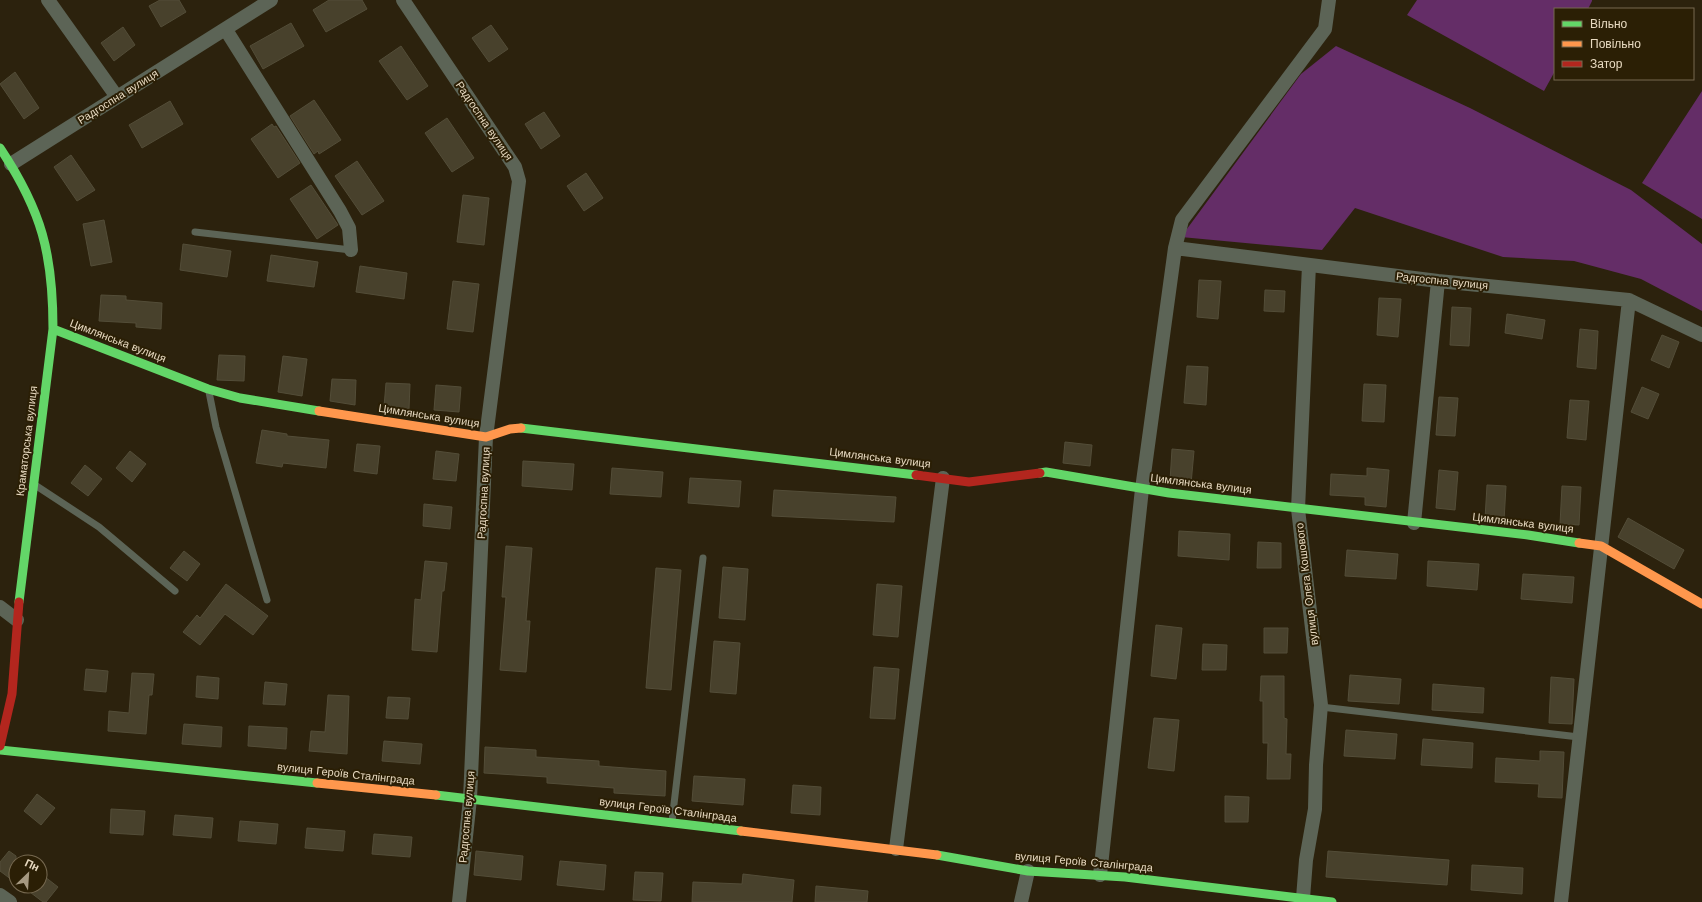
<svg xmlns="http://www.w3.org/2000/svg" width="1702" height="902" viewBox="0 0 1702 902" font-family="'Work Sans',sans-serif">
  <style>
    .green { fill: #642d67 }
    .building { fill: #48412c; stroke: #534d38 }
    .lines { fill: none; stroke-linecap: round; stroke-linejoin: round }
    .lane { stroke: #5c6456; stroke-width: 7 }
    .street { stroke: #5c6456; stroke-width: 14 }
    .fast { stroke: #63d668; stroke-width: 9 }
    .slow { stroke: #ff974d; stroke-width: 9 }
    .jam { stroke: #b3261e; stroke-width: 9 }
    .labels { text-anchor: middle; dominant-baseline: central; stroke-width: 4; stroke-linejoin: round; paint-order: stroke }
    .street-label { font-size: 11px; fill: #e7d9c0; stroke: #2b1f05 }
  </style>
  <rect width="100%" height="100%" fill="#2c220d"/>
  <path class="green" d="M 1417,0 L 1592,0 L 1592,1 L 1588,9 L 1555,9 L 1555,71 L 1544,91 L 1407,15 Z
    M 1336,46 L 1470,108 L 1631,190 L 1702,244 L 1702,311 L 1641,279 L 1574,261 L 1503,257 L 1355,208 L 1322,250 L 1181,237 L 1301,74 Z
    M 1702,91 L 1702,219 L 1642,183 Z"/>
  <path class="building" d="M 160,0 L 179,0 L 186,12 L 161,27 L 149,6 Z
    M 329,0 L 362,0 L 367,9 L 326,32 L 313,10 Z
    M 291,23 L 304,46 L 263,69 L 250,46 Z
    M 491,25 L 508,49 L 489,62 L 472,38 Z
    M 123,27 L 135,45 L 114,61 L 101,43 Z
    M 401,46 L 428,86 L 407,100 L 379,61 Z
    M 15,72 L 39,108 L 24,119 L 0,84 Z
    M 314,100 L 341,140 L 319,154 L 318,151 L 314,154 L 290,116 Z
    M 170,101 L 183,124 L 142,148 L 129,125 Z
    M 544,112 L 560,136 L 541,149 L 525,124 Z
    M 447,118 L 474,158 L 452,172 L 425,133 Z
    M 272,124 L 274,127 L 276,126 L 300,163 L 278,178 L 251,139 Z
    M 71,155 L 95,190 L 77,201 L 54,167 Z
    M 357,161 L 384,201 L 362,215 L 335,176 Z
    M 586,173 L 603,198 L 584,211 L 567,186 Z
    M 311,185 L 338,225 L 317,239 L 290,199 Z
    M 463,195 L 489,198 L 484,245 L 457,242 Z
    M 104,220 L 112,262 L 91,266 L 83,224 Z
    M 183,244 L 231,251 L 227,277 L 180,270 Z
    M 271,255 L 318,262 L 314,287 L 267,281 Z
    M 360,266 L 407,273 L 404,299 L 356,292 Z
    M 1199,280 L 1221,281 L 1218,319 L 1197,317 Z
    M 453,281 L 479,284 L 473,332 L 447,329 Z
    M 1265,290 L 1285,291 L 1284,312 L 1264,311 Z
    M 101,295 L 126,296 L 126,300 L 162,303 L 161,329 L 136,327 L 136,323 L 99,321 Z
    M 1379,298 L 1401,299 L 1398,337 L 1377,335 Z
    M 1452,307 L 1471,308 L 1469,346 L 1450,345 Z
    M 1507,314 L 1545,320 L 1542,339 L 1505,333 Z
    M 1580,329 L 1598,331 L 1596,369 L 1577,367 Z
    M 1662,335 L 1679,342 L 1669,368 L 1651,360 Z
    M 219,355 L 245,356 L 244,381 L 217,380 Z
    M 283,356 L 307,359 L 302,396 L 278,392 Z
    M 1187,366 L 1208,367 L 1206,405 L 1184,403 Z
    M 332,379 L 356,380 L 355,405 L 330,401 Z
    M 386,383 L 410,384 L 409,409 L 384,407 Z
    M 1364,384 L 1386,385 L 1384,422 L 1362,421 Z
    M 436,385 L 461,387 L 459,412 L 434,410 Z
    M 1642,387 L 1659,394 L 1648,419 L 1631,412 Z
    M 1439,397 L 1458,398 L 1455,436 L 1436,435 Z
    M 1570,400 L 1589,401 L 1586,440 L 1567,438 Z
    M 262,430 L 287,434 L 287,436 L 329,440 L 326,468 L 283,463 L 282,467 L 256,463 Z
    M 1065,442 L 1092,445 L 1090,466 L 1063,463 Z
    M 357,444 L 380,446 L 377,474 L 354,471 Z
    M 1172,449 L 1194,451 L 1191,484 L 1170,481 Z
    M 130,451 L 146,464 L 132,482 L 116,468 Z
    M 436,451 L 459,454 L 456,481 L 433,479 Z
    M 523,461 L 574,464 L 572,490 L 522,486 Z
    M 85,465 L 102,479 L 88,496 L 71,483 Z
    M 612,468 L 663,472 L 661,497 L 610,494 Z
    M 1367,468 L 1389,470 L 1386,507 L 1365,505 L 1365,497 L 1330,495 L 1331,474 L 1367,476 Z
    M 1439,470 L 1458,472 L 1455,510 L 1436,508 Z
    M 690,478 L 741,481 L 739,507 L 688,503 Z
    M 1487,485 L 1506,486 L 1504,521 L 1485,519 Z
    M 1562,486 L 1581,487 L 1579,525 L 1560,524 Z
    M 774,490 L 896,497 L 894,522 L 772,516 Z
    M 424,504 L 452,507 L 450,529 L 423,526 Z
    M 1628,518 L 1684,550 L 1674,569 L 1618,537 Z
    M 1179,531 L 1230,534 L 1229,560 L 1178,556 Z
    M 1258,542 L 1281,543 L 1281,568 L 1257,568 Z
    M 506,546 L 532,548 L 526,621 L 530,621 L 526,672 L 500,670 L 506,597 L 502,597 Z
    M 1347,550 L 1398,554 L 1396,579 L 1345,576 Z
    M 184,551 L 200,564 L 187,581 L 170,568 Z
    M 425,561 L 447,563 L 444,591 L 442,591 L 437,652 L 412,650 L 415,599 L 421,600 Z
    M 1428,561 L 1479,564 L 1477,590 L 1427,586 Z
    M 723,567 L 748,569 L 745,620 L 719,618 Z
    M 656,568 L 681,570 L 671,690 L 646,688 Z
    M 1523,574 L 1574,577 L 1572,603 L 1521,599 Z
    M 226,584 L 268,616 L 253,635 L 225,614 L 200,645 L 183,632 L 197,615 L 200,618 Z
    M 877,584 L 902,586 L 898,637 L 873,635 Z
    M 1156,625 L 1182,628 L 1176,679 L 1151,676 Z
    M 1264,628 L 1288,628 L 1287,653 L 1264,653 Z
    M 714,641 L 740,643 L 736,694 L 710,692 Z
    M 1203,644 L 1227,645 L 1226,670 L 1202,670 Z
    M 874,667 L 899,669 L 895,719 L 870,718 Z
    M 86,669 L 108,671 L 106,692 L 84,690 Z
    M 132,673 L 154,674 L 152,695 L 149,695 L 146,734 L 108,731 L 109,711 L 129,713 Z
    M 1350,675 L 1401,679 L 1399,704 L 1348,701 Z
    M 197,676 L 219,678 L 218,699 L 196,697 Z
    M 1261,676 L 1284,676 L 1284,718 L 1287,719 L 1286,754 L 1291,754 L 1290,779 L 1267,779 L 1268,743 L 1263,743 L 1263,701 L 1260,701 Z
    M 1551,677 L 1574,679 L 1572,724 L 1549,723 Z
    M 265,682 L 287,684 L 285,705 L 263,704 Z
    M 1433,684 L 1484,688 L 1483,713 L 1432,710 Z
    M 328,695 L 349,696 L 347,754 L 309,751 L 311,731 L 325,732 Z
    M 388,697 L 410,698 L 408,719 L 386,718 Z
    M 1154,718 L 1179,720 L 1174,771 L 1148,768 Z
    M 184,724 L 222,727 L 221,747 L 182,744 Z
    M 249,726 L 287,728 L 286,749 L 248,746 Z
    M 1346,730 L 1397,734 L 1395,759 L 1344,756 Z
    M 1423,739 L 1473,743 L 1472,768 L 1421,765 Z
    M 384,741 L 422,744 L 420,764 L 382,761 Z
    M 485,747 L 536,750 L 536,757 L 599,761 L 599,766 L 666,771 L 665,796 L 614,793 L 614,788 L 547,783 L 547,777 L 484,773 Z
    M 1540,751 L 1564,752 L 1562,798 L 1538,797 L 1539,784 L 1495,782 L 1496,758 L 1540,761 Z
    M 694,776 L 745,779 L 743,805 L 692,801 Z
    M 793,785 L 821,787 L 820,815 L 791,813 Z
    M 37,794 L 55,808 L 41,825 L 24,811 Z
    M 1225,796 L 1249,797 L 1248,822 L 1225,822 Z
    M 111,809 L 145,811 L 143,835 L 110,833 Z
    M 175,815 L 213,818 L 211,838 L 173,835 Z
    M 240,821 L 278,824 L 276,844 L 238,841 Z
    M 307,828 L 345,831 L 343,851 L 305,848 Z
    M 374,834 L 412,837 L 410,857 L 372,854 Z
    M 9,851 L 16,856 L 16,883 L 0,871 L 0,862 Z
    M 476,851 L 523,856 L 521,880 L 474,875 Z
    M 1328,851 L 1449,860 L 1447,885 L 1326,877 Z
    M 560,861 L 606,865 L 604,890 L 557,885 Z
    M 1472,865 L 1523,868 L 1522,894 L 1471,890 Z
    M 635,872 L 663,873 L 661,901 L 633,900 Z
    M 40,873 L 58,887 L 46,902 L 43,902 L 22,886 L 40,886 Z
    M 743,874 L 794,880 L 792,902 L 692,902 L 693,882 L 742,884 Z
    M 816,886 L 868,891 L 867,902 L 815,902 Z"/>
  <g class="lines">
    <path class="lane" d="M 195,232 L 351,250
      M 209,392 L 216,427 L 267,600
      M 35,485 L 99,527 L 175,591
      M 1321,707 L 1579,737
      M 672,821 L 703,558"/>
    <path class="street" d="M 48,0 L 117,97
      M 403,0 L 515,167 L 519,181 L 486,437 L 470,799 L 459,902
      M 226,30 L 340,211 L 349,228 L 351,250
      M 11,164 L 271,0
      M 1175,248 L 1438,281 L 1629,300 L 1702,335
      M 1414,523 L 1438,281
      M 0,607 L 17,620
      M 896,849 L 943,478
      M 1100,875 L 1142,489 L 1175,248 L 1182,220 L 1325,29 L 1329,0
      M 0,895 L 10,902
      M 1021,902 L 1028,871
      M 1305,902 L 1303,898 L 1306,860 L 1315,809 L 1316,765 L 1321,705 L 1298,509 L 1309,265
      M 1561,902 L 1629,300"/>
    <path class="fast" d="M 0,148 C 42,211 53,254 53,329 L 19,602
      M 53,329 L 208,389 L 240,398 L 319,411
      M 521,428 L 916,475
      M 1040,473 L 1046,472 L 1169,493 L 1528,535 L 1579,543
      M 0,750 L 317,783
      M 436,795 L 741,831
      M 937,855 L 1028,871 L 1125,877 L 1332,902"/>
    <path class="slow" d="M 319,411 L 486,437 L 510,429 L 521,428
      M 1579,543 L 1601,546 L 1702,604
      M 317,783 L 436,795
      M 741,831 L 937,855"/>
    <path class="jam" d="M 916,475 L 969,482 L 1040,473
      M 0,746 L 12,694 L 19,602"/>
  </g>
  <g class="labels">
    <g class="street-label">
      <text transform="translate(118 97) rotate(-32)">Радгоспна вулиця</text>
      <text transform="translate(484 121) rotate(56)">Радгоспна вулиця</text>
      <text transform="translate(1442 281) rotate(6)">Радгоспна вулиця</text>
      <text transform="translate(118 341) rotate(21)">Цимлянська вулиця</text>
      <text transform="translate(429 416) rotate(9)">Цимлянська вулиця</text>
      <text transform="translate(27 441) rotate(-83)">Краматорська вулиця</text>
      <text transform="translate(880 458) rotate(7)">Цимлянська вулиця</text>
      <text transform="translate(1201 484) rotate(7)">Цимлянська вулиця</text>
      <text transform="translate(484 493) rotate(-87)">Радгоспна вулиця</text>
      <text transform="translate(1523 523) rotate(7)">Цимлянська вулиця</text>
      <text transform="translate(1307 584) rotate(-97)">вулиця Олега Кошового</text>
      <text transform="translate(346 774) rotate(6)">вулиця Героїв Сталінграда</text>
      <text transform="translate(668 810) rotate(7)">вулиця Героїв Сталінграда</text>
      <text transform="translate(467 817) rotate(-85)">Радгоспна вулиця</text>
      <text transform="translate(1084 862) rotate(5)">вулиця Героїв Сталінграда</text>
    </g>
  </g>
  <rect x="1554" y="8" width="140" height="72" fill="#2b1f05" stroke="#766950"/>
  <rect x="1562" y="21" width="20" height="6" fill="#63d668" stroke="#766950"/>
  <text x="1590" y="28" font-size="12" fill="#e7d9c0">Вільно</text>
  <rect x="1562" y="41" width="20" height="6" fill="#ff974d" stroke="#766950"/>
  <text x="1590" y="48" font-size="12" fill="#e7d9c0">Повільно</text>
  <rect x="1562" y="61" width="20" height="6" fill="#b3261e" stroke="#766950"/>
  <text x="1590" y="68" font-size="12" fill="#e7d9c0">Затор</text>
  <g transform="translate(28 874) rotate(25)"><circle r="19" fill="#2b1f05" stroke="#766950"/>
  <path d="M0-3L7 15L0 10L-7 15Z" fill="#a69981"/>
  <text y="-6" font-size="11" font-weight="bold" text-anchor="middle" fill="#e7d9c0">Пн</text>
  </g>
</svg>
